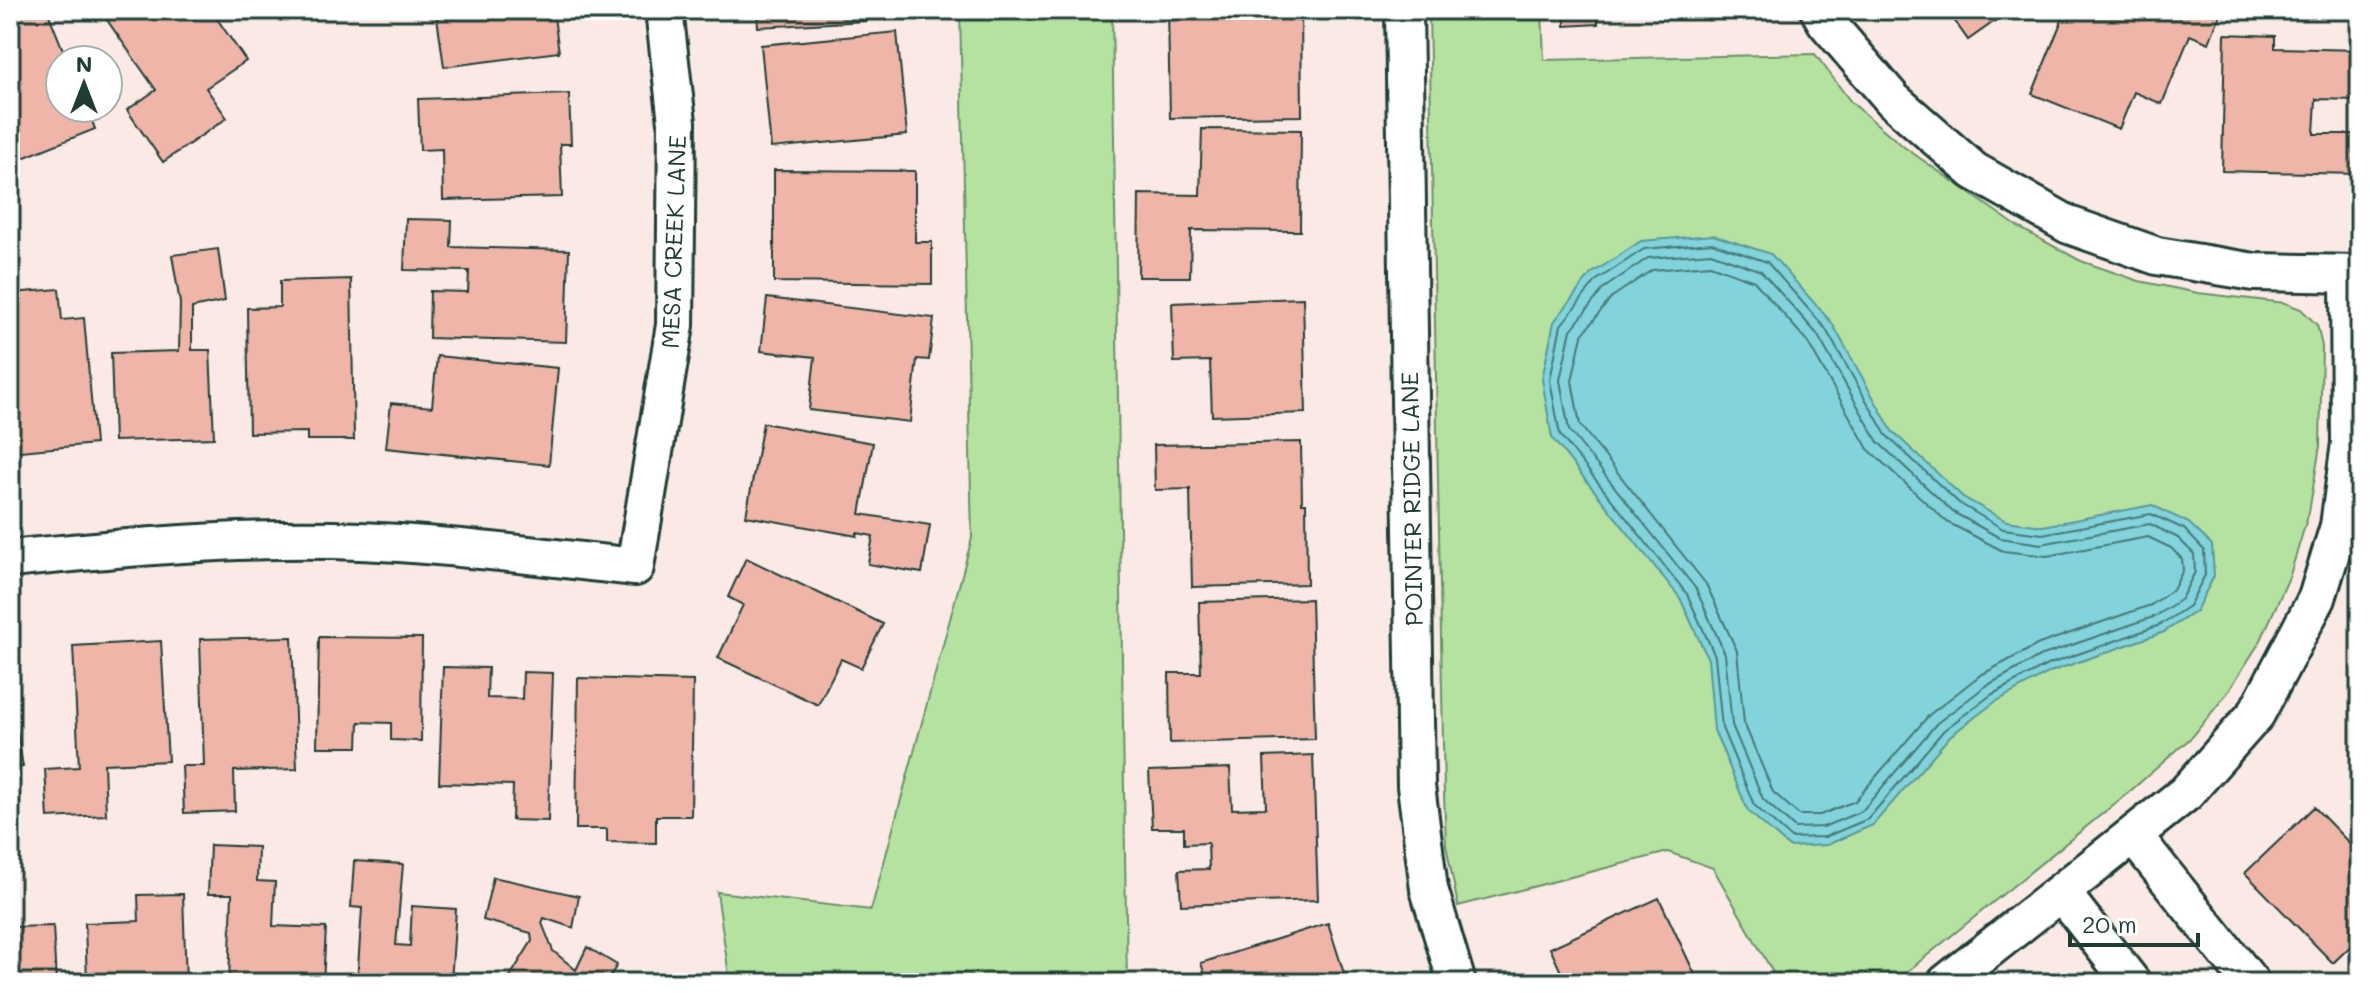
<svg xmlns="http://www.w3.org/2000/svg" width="2370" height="993" viewBox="0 0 2370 993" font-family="Mali,sans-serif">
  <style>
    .green { fill: #b5e2a0; stroke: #6a906a; stroke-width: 2 }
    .water { fill: #82d3db; stroke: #5a9798; stroke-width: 2 }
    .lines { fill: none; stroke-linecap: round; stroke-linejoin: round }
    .shore { stroke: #477977; stroke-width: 2 }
    .building { fill: #efb5a9; stroke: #1f3d34; stroke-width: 2 }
    .street-casing { stroke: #1f3d34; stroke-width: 42 }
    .street { stroke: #fff; stroke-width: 36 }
    .labels { text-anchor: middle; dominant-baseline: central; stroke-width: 6; stroke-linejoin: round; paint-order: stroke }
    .street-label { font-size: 24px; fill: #1f3d34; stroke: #fff }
  </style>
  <rect width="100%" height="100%" fill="#fae9e5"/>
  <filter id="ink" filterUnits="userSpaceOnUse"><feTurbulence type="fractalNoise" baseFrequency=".0125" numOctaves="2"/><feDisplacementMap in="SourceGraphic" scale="16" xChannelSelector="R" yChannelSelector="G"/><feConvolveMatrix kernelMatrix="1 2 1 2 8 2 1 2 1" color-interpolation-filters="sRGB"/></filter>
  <g filter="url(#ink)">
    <path class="green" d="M 960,10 L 1112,10 L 1127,983 L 730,983 L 717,892 L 871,910 L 972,538 Z
      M 1429,10 L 1542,10 L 1544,60 L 1815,54 L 1851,102 L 1904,147 L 2018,227 L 2081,261 L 2139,281 L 2198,293 L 2285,303 L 2301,309 L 2317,325 L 2322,346 L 2320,446 L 2309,512 L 2290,575 L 2261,640 L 2228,692 L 2193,736 L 2128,793 L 1893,983 L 1779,983 L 1713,868 L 1668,852 L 1458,906 L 1446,845 L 1444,794 Z"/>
    <path class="water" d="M 1713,235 L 1771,254 L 1832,323 L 1892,431 L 1963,497 L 2006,521 L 2043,526 L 2152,505 L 2189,523 L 2212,545 L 2214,576 L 2196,611 L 2164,632 L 2050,672 L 1995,702 L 1950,736 L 1873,825 L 1827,845 L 1789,847 L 1748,811 L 1714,730 L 1708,659 L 1680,598 L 1552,438 L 1542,379 L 1554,322 L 1591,274 L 1641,241 Z"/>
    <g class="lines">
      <path class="shore" d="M 1712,243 L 1767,262 L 1825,328 L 1886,435 L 1959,503 L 2003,529 L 2042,534 L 2151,514 L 2184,529 L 2204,550 L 2205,575 L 2189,606 L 2160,625 L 2047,665 L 1991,695 L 1944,730 L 1868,819 L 1825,837 L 1791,838 L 1754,805 L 1722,728 L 1715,656 L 1687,594 L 1560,435 L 1550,380 L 1561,325 L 1597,280 L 1644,249 Z
        M 1711,253 L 1761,271 L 1817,334 L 1878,442 L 1953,512 L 2000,538 L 2041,544 L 2150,524 L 2178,538 L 2194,554 L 2195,572 L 2181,599 L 2156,616 L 2043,655 L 1986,686 L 1937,723 L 1862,811 L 1823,827 L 1795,828 L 1763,799 L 1732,725 L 1725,654 L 1696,589 L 1569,430 L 1560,380 L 1571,330 L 1604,288 L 1648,258 Z
        M 1710,265 L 1754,281 L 1807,341 L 1868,449 L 1947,522 L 2003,551 L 2047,556 L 2148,537 L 2171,548 L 2182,559 L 2183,570 L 2173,590 L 2151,605 L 2039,644 L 1979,676 L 1929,715 L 1855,801 L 1820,815 L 1799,815 L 1773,792 L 1744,723 L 1737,651 L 1706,584 L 1580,425 L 1572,381 L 1582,335 L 1612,297 L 1652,270 Z"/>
    </g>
    <path class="building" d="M 14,10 L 47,10 L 67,60 L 60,60 L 60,108 L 87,108 L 95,129 L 10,163 L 10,12 Z
      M 100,10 L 211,10 L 246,61 L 206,88 L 227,118 L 163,162 L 127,110 L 156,90 Z
      M 436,10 L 553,10 L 559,52 L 444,67 Z
      M 757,10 L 865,10 L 866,21 L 758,27 Z
      M 1168,10 L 1301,10 L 1302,116 L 1170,118 Z
      M 1565,10 L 1598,10 L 1598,24 L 1565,26 Z
      M 1947,10 L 2009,10 L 2009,11 L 1968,40 Z
      M 2066,10 L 2129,10 L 2150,19 L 2154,10 L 2222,10 L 2209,43 L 2190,35 L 2162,104 L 2134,92 L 2119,129 L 2032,94 Z
      M 897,32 L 907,135 L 771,148 L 761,45 Z
      M 2225,34 L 2275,36 L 2275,48 L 2360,50 L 2358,100 L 2316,99 L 2314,134 L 2360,134 L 2360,174 L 2222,171 Z
      M 569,94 L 571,144 L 560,144 L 562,197 L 443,200 L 442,149 L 420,150 L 418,99 Z
      M 1202,129 L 1301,130 L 1300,231 L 1191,230 L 1190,277 L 1138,277 L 1139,194 L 1200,195 Z
      M 774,170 L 915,171 L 915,242 L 932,242 L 932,284 L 774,282 Z
      M 406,219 L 452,220 L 451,247 L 569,250 L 566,342 L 429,338 L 430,291 L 468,292 L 469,271 L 404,270 Z
      M 218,249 L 225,301 L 192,308 L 192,350 L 210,350 L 214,438 L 114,441 L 111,353 L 179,351 L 180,303 L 172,255 Z
      M 351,279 L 354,440 L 307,440 L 307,432 L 249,433 L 247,308 L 280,307 L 280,281 Z
      M 59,289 L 62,320 L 84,318 L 95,444 L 10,452 L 10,323 L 15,323 L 12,293 Z
      M 767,298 L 934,318 L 929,360 L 917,359 L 910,422 L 809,410 L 815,357 L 761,351 Z
      M 1303,298 L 1306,413 L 1212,416 L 1210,361 L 1174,362 L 1172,303 Z
      M 437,356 L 558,368 L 549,465 L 386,448 L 391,403 L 432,407 Z
      M 763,423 L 873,443 L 860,514 L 930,525 L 922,573 L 868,564 L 873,536 L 857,533 L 857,536 L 746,516 Z
      M 1301,442 L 1302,503 L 1306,503 L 1307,584 L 1192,587 L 1190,489 L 1155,490 L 1154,445 Z
      M 746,558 L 883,624 L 861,668 L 841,659 L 818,705 L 718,658 L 743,605 L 728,597 Z
      M 1311,599 L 1315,739 L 1170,743 L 1169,673 L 1201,673 L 1199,602 Z
      M 292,637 L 297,769 L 234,771 L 235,811 L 184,813 L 182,766 L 204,766 L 200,639 Z
      M 319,637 L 422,638 L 421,741 L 391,740 L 391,723 L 359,722 L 358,747 L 317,747 Z
      M 161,641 L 168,761 L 104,764 L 106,815 L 48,818 L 45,769 L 79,767 L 73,646 Z
      M 443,667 L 488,668 L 487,698 L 522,699 L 523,672 L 553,673 L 548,821 L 512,820 L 513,785 L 439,783 Z
      M 578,678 L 693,681 L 691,816 L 656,816 L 656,843 L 607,842 L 607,829 L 576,829 Z
      M 10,688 L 23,767 L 10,769 Z
      M 1313,755 L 1318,900 L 1181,905 L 1179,870 L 1209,869 L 1208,843 L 1184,844 L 1184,828 L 1152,828 L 1149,771 L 1230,768 L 1232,809 L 1266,808 L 1264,757 Z
      M 2314,807 L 2360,854 L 2360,937 L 2333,963 L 2245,873 Z
      M 210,845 L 258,847 L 257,881 L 275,882 L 273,926 L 326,928 L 323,983 L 229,983 L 232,894 L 208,894 Z
      M 354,861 L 403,864 L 396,945 L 410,946 L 412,906 L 456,909 L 451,983 L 357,983 L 362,908 L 351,907 Z
      M 493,877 L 579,896 L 573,928 L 544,918 L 542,923 L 553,951 L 576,970 L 587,947 L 617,965 L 606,983 L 506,983 L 532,941 L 531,933 L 483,920 Z
      M 183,894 L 186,983 L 87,983 L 85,923 L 139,921 L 138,895 Z
      M 1659,898 L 1699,983 L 1566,983 L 1550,948 Z
      M 1328,923 L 1347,983 L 1203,983 L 1207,982 L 1201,963 Z
      M 53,926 L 56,983 L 10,983 L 10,927 Z"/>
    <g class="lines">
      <defs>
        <path id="street" d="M 1404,10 L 1416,786 L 1429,889 L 1457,983
          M 1819,10 L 1826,22 L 1893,100 L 1974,171 L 2069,225 L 2157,256 L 2254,272 L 2360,274
          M 10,559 C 101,550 192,541 283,540 C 401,538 518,554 635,567 L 675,325 L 677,122 L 664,10
          M 2133,835 L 2251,983
          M 2061,892 L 2132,983
          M 1946,983 L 2186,793 L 2256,714 L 2317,598 L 2339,526 L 2350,443 L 2349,275"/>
      </defs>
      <use href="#street" class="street-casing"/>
      <use href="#street" class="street"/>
    </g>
  </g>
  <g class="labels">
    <g class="street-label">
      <text transform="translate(673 242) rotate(-88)">MESA CREEK LANE</text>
      <text transform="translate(1411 499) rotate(-91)">POINTER RIDGE LANE</text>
    </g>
  </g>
  <rect width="2370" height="993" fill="none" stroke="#fff" stroke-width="40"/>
  <rect x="20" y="20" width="2330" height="953" fill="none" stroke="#1f3d34" stroke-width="3" filter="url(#ink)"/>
  <g transform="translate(84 84)"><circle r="38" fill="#ffffff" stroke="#a5b1ae" stroke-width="2"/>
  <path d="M0-6L14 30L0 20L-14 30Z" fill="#1f3d34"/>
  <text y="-12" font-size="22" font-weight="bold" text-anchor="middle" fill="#1f3d34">N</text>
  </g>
  <path d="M2070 933v12h128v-12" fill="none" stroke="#1f3d34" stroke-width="4"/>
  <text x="2082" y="933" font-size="24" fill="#1f3d34" stroke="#ffffff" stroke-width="6" paint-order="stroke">20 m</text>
</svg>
